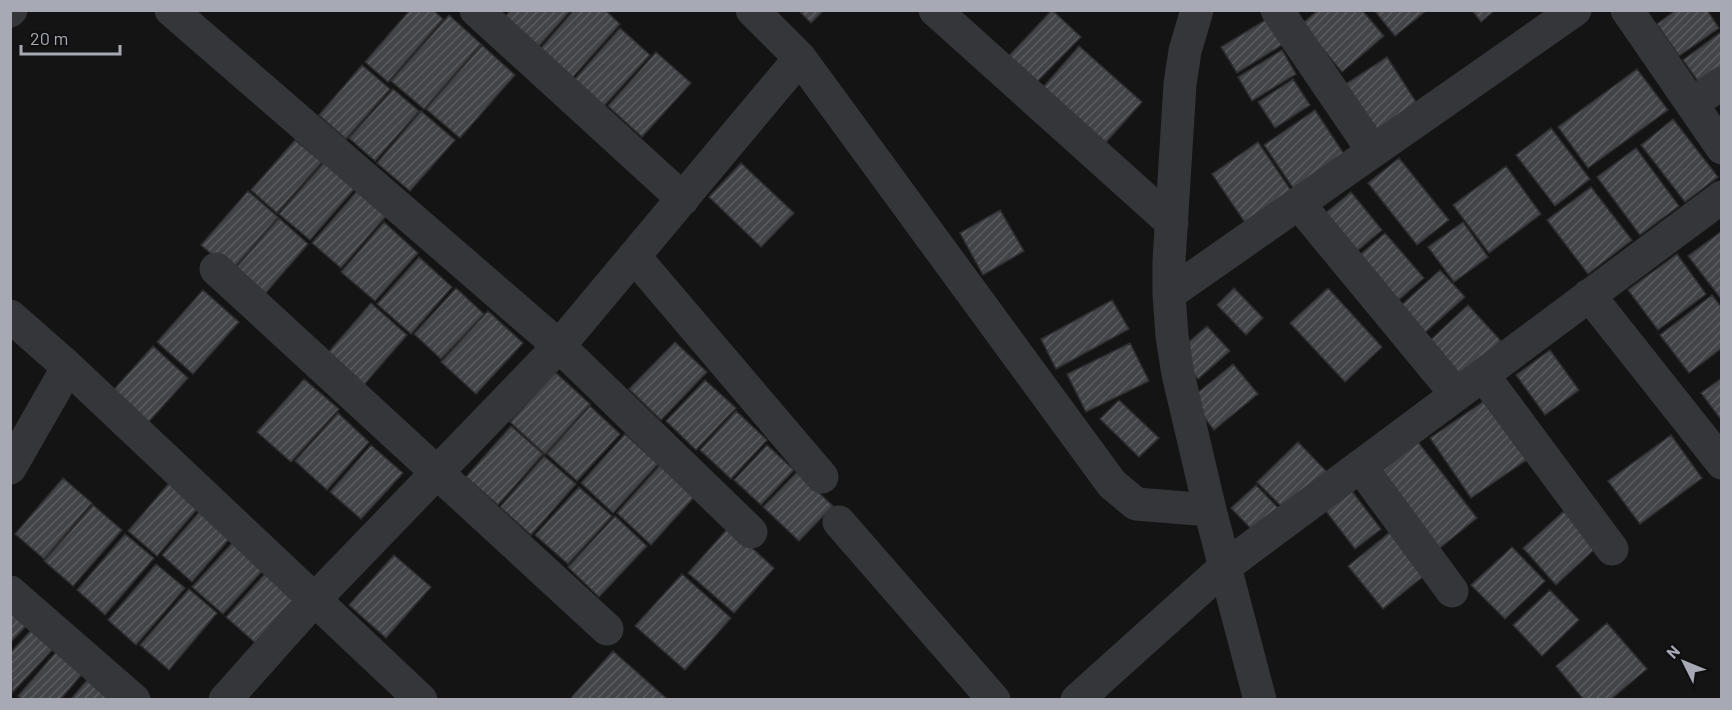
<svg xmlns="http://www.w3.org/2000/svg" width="1732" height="710" viewBox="0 0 1732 710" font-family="Barlow,sans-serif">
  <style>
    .building { fill: url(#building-hatch); stroke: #2e2e31; stroke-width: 1.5 }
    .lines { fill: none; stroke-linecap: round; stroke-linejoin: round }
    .minor { stroke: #35363a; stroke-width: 33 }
  </style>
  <defs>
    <pattern id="building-hatch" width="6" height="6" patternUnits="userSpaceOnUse" patternTransform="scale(1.5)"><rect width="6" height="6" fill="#434448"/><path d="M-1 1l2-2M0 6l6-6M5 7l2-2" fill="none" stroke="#5b5c60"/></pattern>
  </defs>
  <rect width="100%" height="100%" fill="#141415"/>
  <path class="building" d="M 410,10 L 433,10 L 443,19 L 388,82 L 365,62 Z
    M 511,10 L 571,10 L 539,46 L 505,17 Z
    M 574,10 L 605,10 L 620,24 L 572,78 L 540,49 Z
    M 798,10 L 824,10 L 811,23 Z
    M 1052,10 L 1081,37 L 1031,88 L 1004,61 Z
    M 1318,10 L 1362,10 L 1384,36 L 1342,72 L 1302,24 Z
    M 1374,10 L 1427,10 L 1395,36 Z
    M 1472,10 L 1495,10 L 1481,22 Z
    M 1676,10 L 1707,10 L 1719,28 L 1679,56 L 1657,24 Z
    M 449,15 L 481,44 L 424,109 L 391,81 Z
    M 1267,19 L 1282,45 L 1237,73 L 1221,47 Z
    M 620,28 L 650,55 L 604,106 L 574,80 Z
    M 1721,32 L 1722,73 L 1702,87 L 1683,60 Z
    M 482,45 L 515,75 L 460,138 L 426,109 Z
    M 1079,46 L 1142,102 L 1100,149 L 1038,93 Z
    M 1282,50 L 1296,74 L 1252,101 L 1238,77 Z
    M 656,52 L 691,83 L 642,137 L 608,106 Z
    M 1387,57 L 1420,108 L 1371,141 L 1338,89 Z
    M 362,65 L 390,89 L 346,139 L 319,115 Z
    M 1637,69 L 1668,110 L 1588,168 L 1558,127 Z
    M 1293,79 L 1310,105 L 1275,128 L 1258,102 Z
    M 393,89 L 419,111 L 375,161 L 349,138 Z
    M 1315,110 L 1346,157 L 1295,191 L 1264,145 Z
    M 421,111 L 455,140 L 410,191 L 377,163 Z
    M 1673,119 L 1718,177 L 1685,202 L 1641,145 Z
    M 1551,128 L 1590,179 L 1555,206 L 1516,155 Z
    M 295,140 L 322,162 L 277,213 L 251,190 Z
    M 1258,142 L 1292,192 L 1246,224 L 1212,174 Z
    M 1636,148 L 1679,206 L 1640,235 L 1597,177 Z
    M 1399,158 L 1449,220 L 1417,245 L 1368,183 Z
    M 327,159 L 357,186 L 310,240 L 279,214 Z
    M 741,163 L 794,213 L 761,247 L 709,197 Z
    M 1506,166 L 1541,214 L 1489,253 L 1453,205 Z
    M 1591,187 L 1632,240 L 1588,274 L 1547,220 Z
    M 248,191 L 278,217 L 231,271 L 201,245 Z
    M 357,191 L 386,216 L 341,268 L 312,243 Z
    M 1351,192 L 1382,230 L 1349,258 L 1317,220 Z
    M 1000,210 L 1024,251 L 983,275 L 960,233 Z
    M 279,218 L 308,244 L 264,295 L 234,270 Z
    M 384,222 L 418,253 L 375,301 L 341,272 Z
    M 1463,222 L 1488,257 L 1454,282 L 1428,247 Z
    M 1722,231 L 1722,300 L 1688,256 Z
    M 1385,233 L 1424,278 L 1393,305 L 1354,260 Z
    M 1677,254 L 1706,294 L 1658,330 L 1628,290 Z
    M 419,257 L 452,287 L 411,334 L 377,304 Z
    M 1440,270 L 1465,297 L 1421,336 L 1397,309 Z
    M 456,288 L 484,314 L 441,359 L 414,334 Z
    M 1234,288 L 1263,318 L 1246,335 L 1217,305 Z
    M 1328,288 L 1382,347 L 1345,382 L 1290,323 Z
    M 203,290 L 239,322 L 193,374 L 157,342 Z
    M 1712,295 L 1722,308 L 1722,348 L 1689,373 L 1660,335 Z
    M 1112,300 L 1129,329 L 1056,369 L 1041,339 Z
    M 371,303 L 407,335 L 362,387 L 326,355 Z
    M 1468,305 L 1501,341 L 1457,381 L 1424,346 Z
    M 488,311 L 523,343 L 476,394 L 441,362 Z
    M 1207,326 L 1230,351 L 1198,379 L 1175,354 Z
    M 675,342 L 707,372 L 661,420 L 629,389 Z
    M 1130,343 L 1149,381 L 1086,412 L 1067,374 Z
    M 153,346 L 188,378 L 145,426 L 109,395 Z
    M 1550,350 L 1579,390 L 1545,415 L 1516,375 Z
    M 1233,364 L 1258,394 L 1214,430 L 1190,399 Z
    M 555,372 L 590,404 L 545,454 L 510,422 Z
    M 1722,378 L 1722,421 L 1701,393 Z
    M 304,379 L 339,409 L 291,462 L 257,432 Z
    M 705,380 L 736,408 L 696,450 L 666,421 Z
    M 1493,395 L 1534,455 L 1471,498 L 1430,438 Z
    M 1119,400 L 1159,438 L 1139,457 L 1100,419 Z
    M 590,406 L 620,434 L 577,481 L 547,454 Z
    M 736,411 L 767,440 L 731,479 L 700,450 Z
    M 338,413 L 369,442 L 327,490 L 295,461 Z
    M 511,426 L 543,454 L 498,505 L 466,477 Z
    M 625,434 L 658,464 L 613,513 L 581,483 Z
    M 1671,435 L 1702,478 L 1640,524 L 1608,481 Z
    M 1298,442 L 1327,472 L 1287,512 L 1257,482 Z
    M 1418,442 L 1477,518 L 1435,552 L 1375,476 Z
    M 371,445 L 403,473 L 361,519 L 330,492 Z
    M 767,445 L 794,470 L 761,505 L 734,480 Z
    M 544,456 L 576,484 L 531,535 L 500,507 Z
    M 661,464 L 696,495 L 651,545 L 617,513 Z
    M 797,472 L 833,506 L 799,541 L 763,507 Z
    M 63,478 L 92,503 L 44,559 L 15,534 Z
    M 170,482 L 199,507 L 157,556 L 128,531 Z
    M 1256,485 L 1281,511 L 1256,534 L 1231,508 Z
    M 579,487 L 612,516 L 568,564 L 535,535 Z
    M 1351,490 L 1381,529 L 1355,549 L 1325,510 Z
    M 93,505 L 122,530 L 73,586 L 44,561 Z
    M 200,511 L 230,538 L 192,582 L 162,555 Z
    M 1564,511 L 1597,547 L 1556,585 L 1523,548 Z
    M 615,516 L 647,546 L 599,597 L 568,567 Z
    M 729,527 L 774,568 L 734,613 L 688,573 Z
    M 1390,532 L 1425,575 L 1383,609 L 1348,566 Z
    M 125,534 L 154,558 L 105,615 L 77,590 Z
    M 233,542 L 264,569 L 223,614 L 192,587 Z
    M 1512,547 L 1545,581 L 1505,619 L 1471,585 Z
    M 394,555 L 431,587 L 386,638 L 349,605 Z
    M 156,564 L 185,588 L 136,645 L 108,620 Z
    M 270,568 L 304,598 L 260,647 L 226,617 Z
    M 682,574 L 731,618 L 685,670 L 635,626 Z
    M 189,589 L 217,613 L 169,670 L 140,645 Z
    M 1550,590 L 1579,620 L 1542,656 L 1513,625 Z
    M 10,604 L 27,625 L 10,643 Z
    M 1607,623 L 1647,669 L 1610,700 L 1584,700 L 1556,666 Z
    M 33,628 L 55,647 L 12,693 L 10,653 Z
    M 613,651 L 666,698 L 665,700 L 569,700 Z
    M 56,652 L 82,674 L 60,700 L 22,700 L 18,696 Z
    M 87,680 L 109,700 L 70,700 Z"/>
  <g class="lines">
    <path class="minor" d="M 171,10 L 559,346 L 751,532
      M 476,10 L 683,199
      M 935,10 L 1172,223
      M 1197,10 L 1185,51 L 1180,84 L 1169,261 L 1169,294 L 1172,336 L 1178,374 L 1210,510 L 1260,700
      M 1277,10 L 1373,151
      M 1627,10 L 1722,148
      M 10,11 L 11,10
      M 800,58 L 1112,484 L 1136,504 L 1210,510
      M 1692,104 L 1722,83
      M 1299,204 L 1456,394
      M 634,256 L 822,477
      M 216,269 L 607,629
      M 1169,294 L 1575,10
      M 1589,295 L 1722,463
      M 10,316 L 68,367
      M 1483,375 L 1612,549
      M 1360,466 L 1452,591
      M 10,468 L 68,367 L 421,700
      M 839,522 L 994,700
      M 10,592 L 134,700
      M 225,700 L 314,600 L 559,346 L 800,58 L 752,10
      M 1077,700 L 1226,566 L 1722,197"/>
  </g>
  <rect width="1732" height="710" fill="none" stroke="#a7aab5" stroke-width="24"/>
  <g transform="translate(1684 662) rotate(313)" stroke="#0f0f10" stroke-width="4.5" paint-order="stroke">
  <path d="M0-4.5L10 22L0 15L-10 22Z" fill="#a7aab5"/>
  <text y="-9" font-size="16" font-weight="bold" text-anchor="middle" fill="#a7aab5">N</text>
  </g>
  <path d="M21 45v9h99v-9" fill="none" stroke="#a7aab5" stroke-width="3"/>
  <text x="30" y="45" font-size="18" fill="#a7aab5" stroke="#0f0f10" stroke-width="4.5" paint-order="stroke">20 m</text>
</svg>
